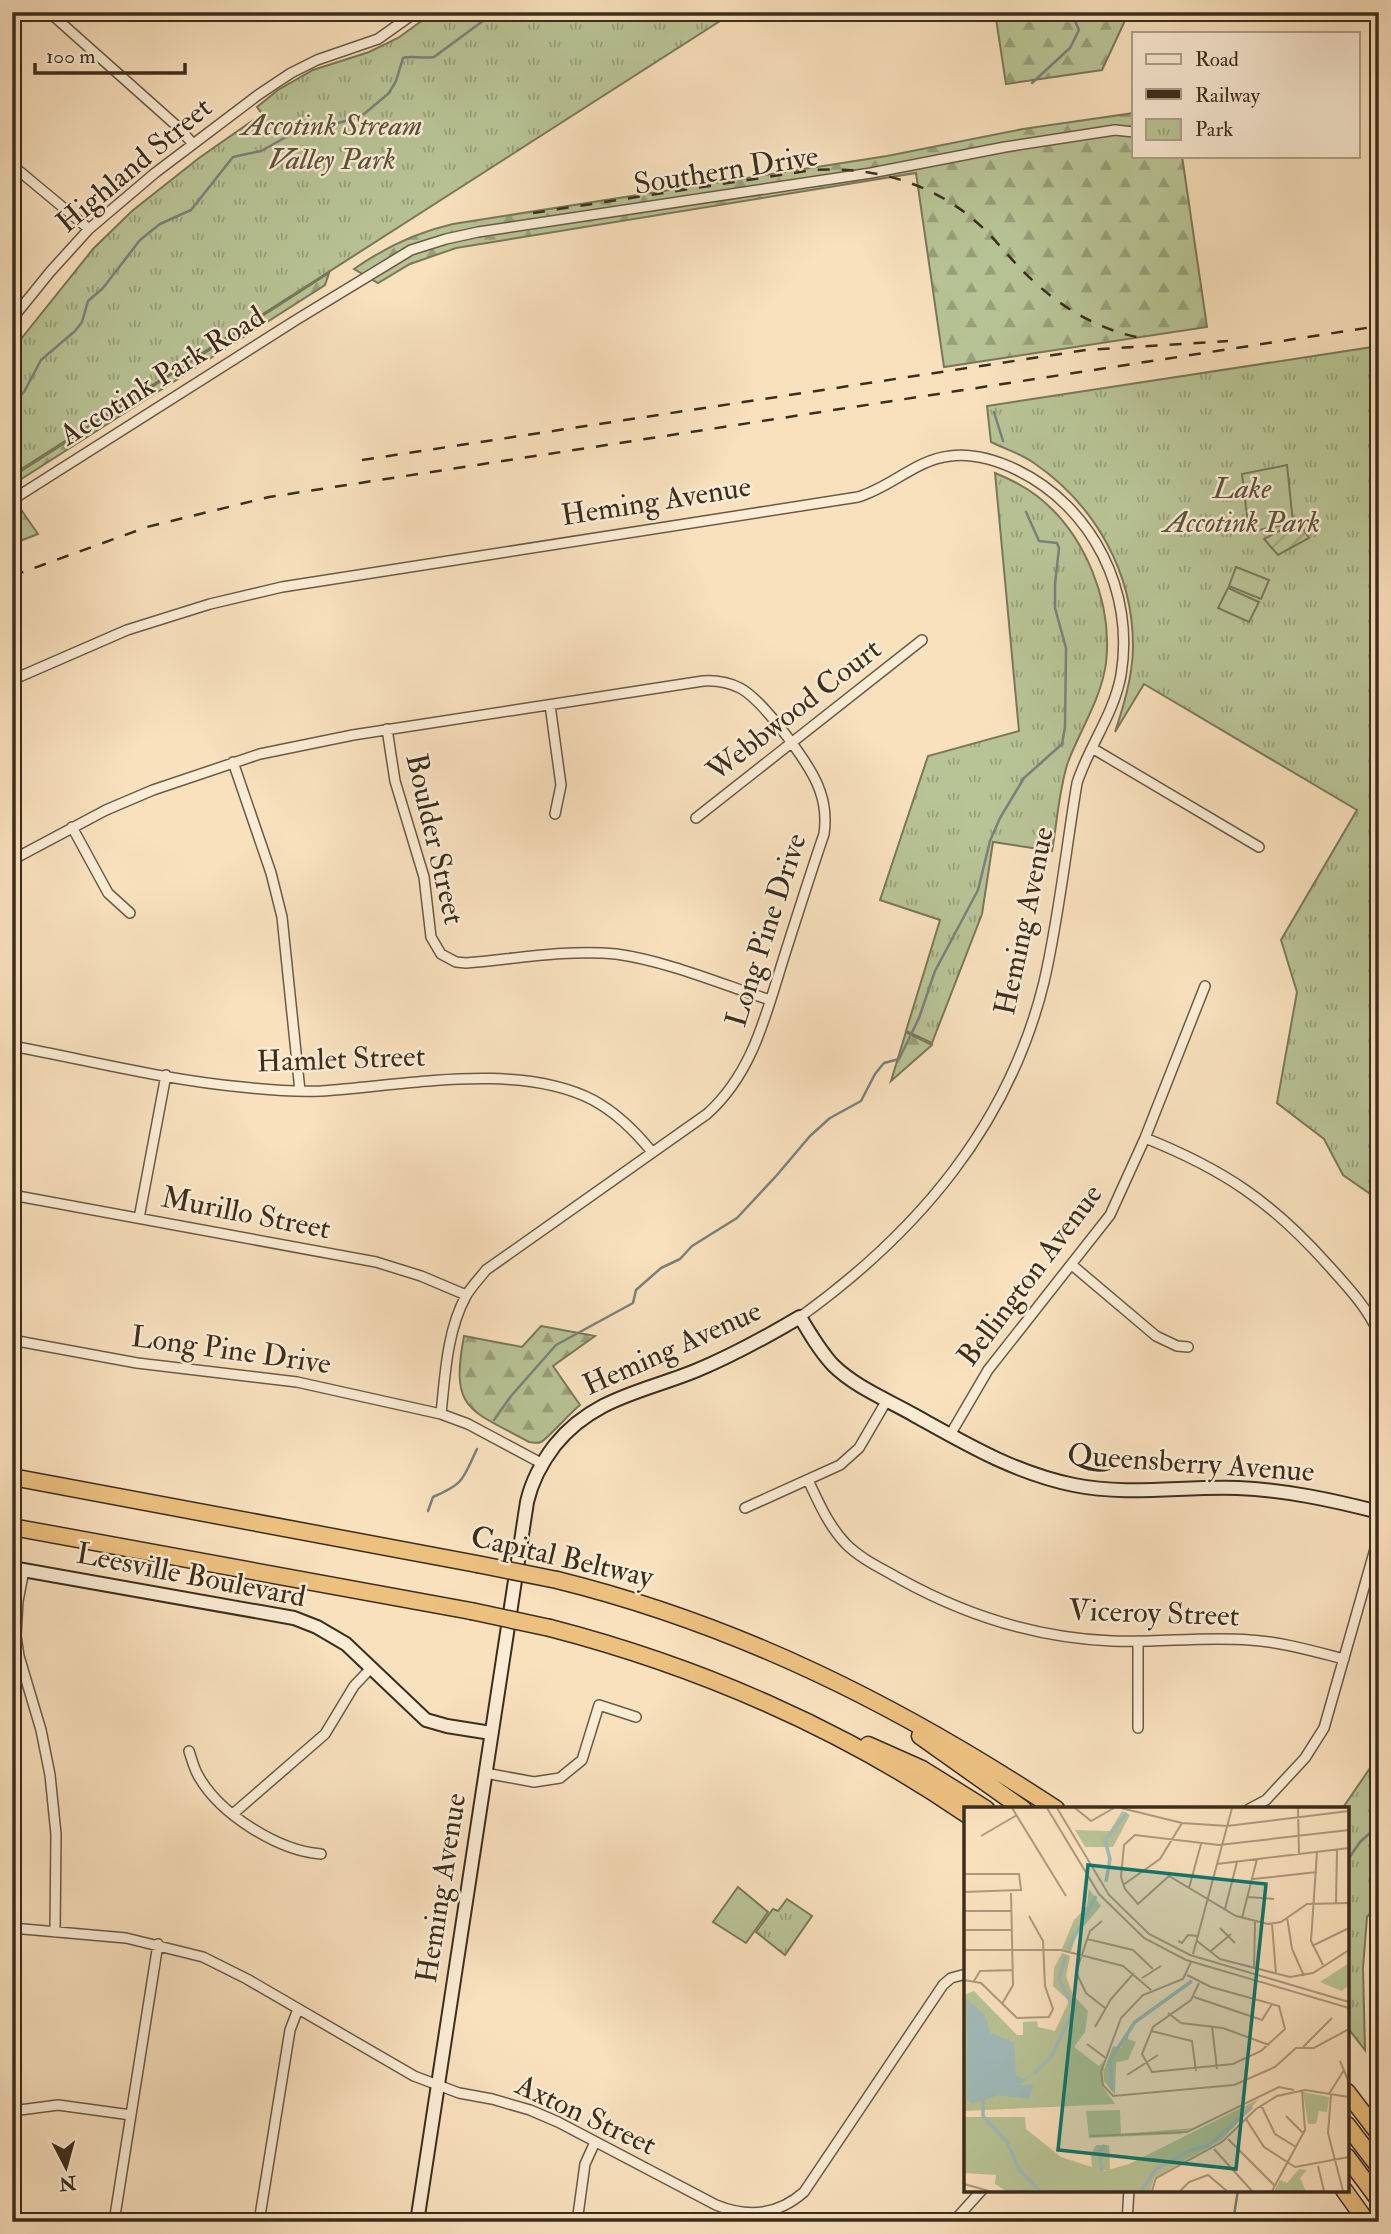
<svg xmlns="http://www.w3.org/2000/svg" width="1391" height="2234" viewBox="0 0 1391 2234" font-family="'IM FELL Double Pica',serif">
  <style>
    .forest { fill: url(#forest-firs); stroke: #7a785a; stroke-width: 2 }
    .park { fill: url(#park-tufts); stroke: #7a785a; stroke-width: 2 }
    .garden { fill: url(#garden-furrows); stroke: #7a785a; stroke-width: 2 }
    .pitch { fill: #b8c496; stroke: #7a785a; stroke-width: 2 }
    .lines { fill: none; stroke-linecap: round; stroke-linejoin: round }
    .stream { stroke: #79827c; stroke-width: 2.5 }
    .street-casing { stroke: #6b5a45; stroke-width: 12 }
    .secondary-casing { stroke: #3c2d1d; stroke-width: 16 }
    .highway-casing { stroke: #3c2d1d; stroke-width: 19 }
    .street { stroke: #fbecd5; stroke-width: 9 }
    .secondary { stroke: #fbecd5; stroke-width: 12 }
    .highway { stroke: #ecc07f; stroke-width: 16 }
    .rail { stroke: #3c2d1d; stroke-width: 2.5; stroke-dasharray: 12 12; stroke-linecap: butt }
    .highway-bridge-casing { stroke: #3c2d1d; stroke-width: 19; stroke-linecap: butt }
    .highway-bridge { stroke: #ecc07f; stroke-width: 16 }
    .labels { text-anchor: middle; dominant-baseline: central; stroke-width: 5; stroke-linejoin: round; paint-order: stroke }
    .park-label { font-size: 30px; font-style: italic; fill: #5b533b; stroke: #fbecd5 }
    .street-label { font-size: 30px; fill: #3c2d1d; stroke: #fbecd5 }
    .inset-river { fill: none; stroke: #a1bbbb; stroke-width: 3.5 }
    .inset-road { fill: none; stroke: #ad997e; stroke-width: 2 }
    .view { fill: #0f766e; fill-opacity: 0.15; stroke: #0f766e; stroke-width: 3.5 }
    .inset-edge { fill: none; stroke: #3c2d1d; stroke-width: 3.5 }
  </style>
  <defs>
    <pattern id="forest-firs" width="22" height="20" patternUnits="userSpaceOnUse" patternTransform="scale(1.75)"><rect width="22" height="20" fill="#b8c496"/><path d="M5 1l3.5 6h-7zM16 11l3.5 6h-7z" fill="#97a07a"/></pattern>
    <pattern id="park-tufts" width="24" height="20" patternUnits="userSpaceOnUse" patternTransform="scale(1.75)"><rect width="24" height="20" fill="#b8c496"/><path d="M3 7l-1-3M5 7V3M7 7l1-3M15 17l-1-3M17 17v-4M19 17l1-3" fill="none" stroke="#97a07a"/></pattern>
    <pattern id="garden-furrows" width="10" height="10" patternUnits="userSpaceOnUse" patternTransform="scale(1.75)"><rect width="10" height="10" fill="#b8c496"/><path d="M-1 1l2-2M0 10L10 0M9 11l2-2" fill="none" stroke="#97a07a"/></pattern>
  </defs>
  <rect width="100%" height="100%" fill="#f9e1be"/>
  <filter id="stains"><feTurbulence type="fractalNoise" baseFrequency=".00286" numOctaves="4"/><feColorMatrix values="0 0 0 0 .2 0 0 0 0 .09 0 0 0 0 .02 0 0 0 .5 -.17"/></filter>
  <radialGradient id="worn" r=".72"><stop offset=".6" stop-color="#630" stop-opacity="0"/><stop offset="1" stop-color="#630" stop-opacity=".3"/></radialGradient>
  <path class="forest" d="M 995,12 L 1129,12 L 1102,70 L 1006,84 Z
    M 1134,113 L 1134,156 L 1182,156 L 1207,327 L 944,367 L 916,173 L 456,248 L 410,264 L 378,283 L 354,269 C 384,248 417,232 453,224 L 887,156 L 1023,129 Z
    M 329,273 L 325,285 L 12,485 L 12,477 Z
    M 22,511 L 38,534 L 12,544 L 12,518 Z
    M 906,1032 L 932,1045 L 891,1081 Z
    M 541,1326 L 595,1336 L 553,1366 L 580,1405 C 571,1412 546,1440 541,1442 C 536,1444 533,1442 529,1442 C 469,1409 450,1411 464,1336 L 522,1347 Z"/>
  <path class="park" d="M 434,12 L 734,12 L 12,475 L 12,352 L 21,339 L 93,249 L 132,211 L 199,158 L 262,114 L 257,107 L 278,90 L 313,70 L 369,52 L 398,38 Z
    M 1379,346 L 1379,1200 L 1343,1175 L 1324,1139 L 1277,1103 L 1297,992 L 1281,940 L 1357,810 L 1144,684 L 1115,732 C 1124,705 1132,678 1133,649 C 1134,573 1095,505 1034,463 C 1022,454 1005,449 991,442 L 987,406 Z
    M 995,473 C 1010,479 1024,486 1037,496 C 1085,533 1113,603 1106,663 C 1101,699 1081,728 1068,762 C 1059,789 1057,823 1052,851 L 993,842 L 982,914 L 932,1043 L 906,1031 L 940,920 L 880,900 L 928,756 L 1019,731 Z
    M 1379,1755 L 1379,1903 L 1367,1917 L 1363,1968 L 1365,2050 L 1347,2027 L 1347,1809 L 1342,1809 Z
    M 787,1899 L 812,1916 L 785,1955 L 756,1932 L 773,1909 L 778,1911 Z"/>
  <path class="garden" d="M 1298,521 L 1309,538 L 1278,555 L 1264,539 Z"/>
  <path class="pitch" d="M 1287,465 L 1293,523 L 1249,532 L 1242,474 Z
    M 1236,567 L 1269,580 L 1261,599 L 1229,586 Z
    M 1228,588 L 1259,602 L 1249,622 L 1218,608 Z
    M 738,1887 L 768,1912 L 746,1943 L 713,1922 Z"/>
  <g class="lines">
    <path class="stream" d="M 1032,83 L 1070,48 L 1079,30 L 1071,12
      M 12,403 L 24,392 L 41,360 L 75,331 L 82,322 L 88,301 L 103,288 L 140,240 L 160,224 L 191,210 L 233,157 L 261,151 L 295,132 L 342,122 L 364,114 L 389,93 L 396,81 L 403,58 C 410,55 422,59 434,57 L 491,15 L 506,12
      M 994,412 L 1003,441
      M 494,1420 L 511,1396 L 556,1345 L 633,1303 L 636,1290 L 661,1268 L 680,1259 L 692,1246 L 737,1218 L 777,1175 L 810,1136 L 830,1118 L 861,1101 L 875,1074 L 884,1063 L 899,1059 L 919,1018 L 935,971 L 978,890 L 990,841 L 1000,818 L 1024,778 L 1062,744 L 1065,727 L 1066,648 L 1055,608 L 1055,584 L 1059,548 L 1057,543 L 1039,541 L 1026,512
      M 428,1511 L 433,1497 C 465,1483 462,1480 477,1449
      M 1347,1861 L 1360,1842 L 1379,1825
      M 1233,2222 L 1238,2190"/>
    <defs>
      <path id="street" d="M 49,12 L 178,127 L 193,144
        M 12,165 L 89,229
        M 12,319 L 50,272 L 89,229 L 155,173 L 258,95 L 291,73 L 317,60 L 378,39 L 416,12
        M 12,500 L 296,320 L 411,250 L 446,239 L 478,232 L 871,173 L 1005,147 L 1115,130 L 1134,132
        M 12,680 L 127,630 L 210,604 L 282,587 L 858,497 C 892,487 915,460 950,456 C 974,453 996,460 1017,470 C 1093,507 1135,592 1121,675 C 1114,714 1089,746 1077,783 C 1066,849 1059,917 1044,982 C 1009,1125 918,1232 800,1317
        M 550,705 L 561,785 L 555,814
        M 387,729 L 395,781 L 424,877 L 431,937 L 441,954 L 456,962 L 466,963 C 515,959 567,949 616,954 C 667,961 721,984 770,1000
        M 1092,748 L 1259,847
        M 233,762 L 271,873 L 282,917 L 300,1091
        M 696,818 L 922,640
        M 72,827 L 108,893 L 130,913
        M 12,860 L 106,810 L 153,790 L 260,754 L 353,735 L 703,681 C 716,680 728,682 740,688 C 763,700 812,766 820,791 C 825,805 826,820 824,834 C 810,875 797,916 784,957 C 766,1014 753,1073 707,1114 L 486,1270 C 480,1278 471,1287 466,1296 C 447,1330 445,1376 441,1414
        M 12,1046 C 88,1060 165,1080 242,1087 C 268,1090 295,1092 321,1091 C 403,1086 517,1061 593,1100 C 617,1113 635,1131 652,1152
        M 1145,1138 C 1223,1169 1272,1202 1328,1265 C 1347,1286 1367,1307 1379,1334
        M 12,1195 L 376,1262 L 421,1276 L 466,1295
        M 139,1218 L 166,1075
        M 1072,1265 L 1156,1336 L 1177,1346 L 1188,1347
        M 12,1340 L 137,1363 L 297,1382 L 441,1414 L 468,1424 L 541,1463
        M 950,1435 L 988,1370 L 1110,1215 L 1145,1138 L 1205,986
        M 808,1480 C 819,1503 828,1525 846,1544 C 861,1559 881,1568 900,1579 C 965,1615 1037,1638 1112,1641 C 1158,1643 1204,1636 1250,1640 C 1282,1642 1313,1651 1344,1659
        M 745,1508 L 840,1465 L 859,1448 L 887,1400
        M 24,1570 L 18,1601 L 16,1636 L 19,1656 L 41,1730 L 50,1775 L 56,1834 L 55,1932
        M 1138,1641 L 1138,1728
        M 189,1751 C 192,1760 194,1769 199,1777 C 221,1815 279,1851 321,1854
        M 485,1773 L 534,1782 L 560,1778 L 582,1760 L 599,1705 L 636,1717
        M 1249,1809 L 1266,1800 L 1305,1758 L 1324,1728 L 1379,1535
        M 234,1813 L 325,1734 L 354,1686 L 371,1668
        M 12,1928 L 126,1938 L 203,1957 L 247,1979 L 414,2076 L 459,2093 L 492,2099 L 530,2110 L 558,2122 L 716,2205 C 748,2218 778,2215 804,2192 L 943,1985 L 951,1978 L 966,1974
        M 12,2111 L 58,2105 L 131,2115
        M 114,2222 L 158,1944
        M 259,2222 L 290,2030 L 298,2009
        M 577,2222 L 585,2164 L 595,2142
        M 953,2222 L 982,2190
        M 1127,2222 L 1129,2190"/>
      <path id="secondary" d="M 12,1568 L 294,1618 L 317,1627 L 346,1644 L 426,1720 L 447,1726 L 491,1733
        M 417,2222 L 527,1502 C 532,1480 542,1462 555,1445 C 593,1398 643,1392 695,1371 C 732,1356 766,1337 800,1317 C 810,1334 820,1351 833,1365 C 855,1387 888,1400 914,1415 C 966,1444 1015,1473 1074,1485 C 1128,1496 1183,1486 1238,1488 C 1286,1490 1332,1500 1379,1512"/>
      <path id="highway" d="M 12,1477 L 477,1564
        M 12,1527 L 471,1611
        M 557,1580 C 739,1625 900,1706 1056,1809
        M 550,1628 C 697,1666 841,1728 966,1814
        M 920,1736 L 1023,1809
        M 868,1745 L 922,1769 L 986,1809
        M 1347,2092 L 1379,2134
        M 1347,2125 L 1379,2167
        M 1347,2157 L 1379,2200
        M 1344,2190 L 1367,2222"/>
    </defs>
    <use href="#street" class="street-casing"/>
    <use href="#secondary" class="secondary-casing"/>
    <use href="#highway" class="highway-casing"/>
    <use href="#street" class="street"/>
    <use href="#secondary" class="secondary"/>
    <use href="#highway" class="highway"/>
    <path class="rail" d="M 533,213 L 813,170 C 871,166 930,182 974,220 C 992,235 1006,254 1022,270 C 1056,305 1099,332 1148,339
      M 362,460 L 1086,350 L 1228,341
      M 12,576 L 147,527 L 269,497 L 1379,326"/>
    <defs>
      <path id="highway-bridge" d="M 477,1564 L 557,1580
        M 471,1611 L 550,1628"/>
    </defs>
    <use href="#highway-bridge" class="highway-bridge-casing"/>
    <use href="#highway-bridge" class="highway-bridge"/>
  </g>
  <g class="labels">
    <g class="park-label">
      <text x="332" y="125">Accotink Stream<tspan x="332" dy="34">Valley Park</tspan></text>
      <text x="1242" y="488">Lake<tspan x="1242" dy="34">Accotink Park</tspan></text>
    </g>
    <g class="street-label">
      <text transform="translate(134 165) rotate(-40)">Highland Street</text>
      <text transform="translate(726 170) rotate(-9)">Southern Drive</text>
      <text transform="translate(162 376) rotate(-32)">Accotink Park Road</text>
      <text transform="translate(656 501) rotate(-9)">Heming Avenue</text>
      <text transform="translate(794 710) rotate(-38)">Webbwood Court</text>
      <text transform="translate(435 839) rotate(77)">Boulder Street</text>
      <text transform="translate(1024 921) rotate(-78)">Heming Avenue</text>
      <text transform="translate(766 930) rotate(-72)">Long Pine Drive</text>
      <text transform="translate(341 1059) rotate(-2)">Hamlet Street</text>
      <text transform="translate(246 1213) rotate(11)">Murillo Street</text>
      <text transform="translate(1030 1275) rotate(-53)">Bellington Avenue</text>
      <text transform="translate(672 1348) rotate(-24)">Heming Avenue</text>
      <text transform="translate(231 1350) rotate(8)">Long Pine Drive</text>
      <text transform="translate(1191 1463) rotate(4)">Queensberry Avenue</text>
      <text transform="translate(562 1557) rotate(13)">Capital Beltway</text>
      <text transform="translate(191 1575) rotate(11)">Leesville Boulevard</text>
      <text transform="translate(1154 1613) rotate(2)">Viceroy Street</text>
      <text transform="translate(441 1888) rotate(-81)">Heming Avenue</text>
      <text transform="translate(586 2115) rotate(25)">Axton Street</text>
    </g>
  </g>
  <g transform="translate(964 1807)">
    <rect width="385" height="385" fill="#f9e1be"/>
    <path d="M 156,303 L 157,327 L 228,321 L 217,327 L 125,331 L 122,304 ZM 132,338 L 145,338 L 146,363 L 128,363 L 127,347 Z" fill="#b8c496"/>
    <path d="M 158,4 L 166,8 L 149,40 L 121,40 L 111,23 L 146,24 ZM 125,82 L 137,99 L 112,128 L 107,145 L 98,142 L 110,113 L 123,99 ZM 98,146 L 106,149 L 102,169 L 109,188 L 124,204 L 121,225 L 110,240 L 135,259 L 140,254 L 139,280 L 151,297 L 0,304 L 0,188 L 10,184 L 53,228 L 59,228 L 59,215 L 73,214 L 74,220 L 91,224 L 105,194 L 89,179 L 90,161 ZM 385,156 L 385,178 L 378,184 L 356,175 ZM 167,216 L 164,232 L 172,235 L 164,253 L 152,255 L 151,288 L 140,274 L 140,263 L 149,239 L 157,241 ZM 295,292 L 258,333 L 191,370 L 186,384 L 42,384 L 31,377 L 32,368 L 0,366 L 0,310 L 61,310 L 62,322 L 97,350 L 140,364 L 165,357 ZM 335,362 L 343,363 L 336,371 L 342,384 L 310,384 L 316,373 L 323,376 Z" fill="#b8c496"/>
    <path d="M 339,285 L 365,290 L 363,305 L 355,304 L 352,317 L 344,317 Z" fill="#b8c496"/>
    <path d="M 3,192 L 22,210 L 26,226 L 50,235 L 52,268 L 60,272 L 70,266 L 56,278 L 69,277 L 66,292 L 34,288 L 9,297 L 3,293 Z" fill="#a1bbbb"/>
    <path class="inset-river" d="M 142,75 L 146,52 L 141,33 L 163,6M 104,142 L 132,89M 70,266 L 87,250 L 110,202 L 95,172 L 102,148M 148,283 L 146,253 L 171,215 L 228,174M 19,291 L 19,309 L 43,335 L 56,364 L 76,384M 138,364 L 135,344 L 141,338M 177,384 L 192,362 L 227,343 L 244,339 L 288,300"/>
    <path class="inset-road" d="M 48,1 L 102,89M 83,1 L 135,87 L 180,131 L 222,153 L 385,201M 93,1 L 145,88 L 185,127 L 226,148 L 385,195M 111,1 L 127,14 L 150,1M 157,1 L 218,16 L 263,19 L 385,4M 334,1 L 335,47M 385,23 L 255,38 L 171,28 L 160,38 L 157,70 L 161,82 L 174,97 L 205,69 L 272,109 L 304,117 L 317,115 L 343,97 L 385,96M 17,29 L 53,8M 353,45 L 347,134 L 359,158M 253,57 L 385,41M 0,67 L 55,67 L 57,83 L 0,85M 289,72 L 353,65M 159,78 L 196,52 L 218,16M 225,81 L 237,37M 284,90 L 310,92M 372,96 L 373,43M 261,102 L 273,55M 0,104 L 47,104M 323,110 L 328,142 L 340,169M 278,111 L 293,52M 138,114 L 126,124 L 112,165 L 122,186 L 141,201M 308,117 L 312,167M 256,121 L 271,136M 0,123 L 48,123M 123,132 L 169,143 L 189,162M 214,134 L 218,136 L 224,128 L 234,129M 233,134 L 256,152 L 326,170 L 349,166 L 385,143M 348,139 L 385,121M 0,143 L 97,143 L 159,159 L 187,183M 247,144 L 267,127M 229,147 L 268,1M 227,155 L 219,172 L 179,188 L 157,211 L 137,265 L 139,278 L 149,289 L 270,278 L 311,260 L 332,241 L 350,241 L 385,222M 290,161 L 291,115M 223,168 L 247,180 L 315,199 L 321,222 L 297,244 L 269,257 L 188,265 L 178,247 L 189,220 L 227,193 L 235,176M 178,171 L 197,159M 0,173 L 17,176 L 53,211 L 85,210 L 89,202 L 81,179 L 79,134 L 65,109M 10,174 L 16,164 L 49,163M 230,190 L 298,213 L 308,197M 38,197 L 49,178 L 47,86M 204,206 L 217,216 L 259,221 L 305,238M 248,219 L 253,262M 131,220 L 147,192 L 170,166M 187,224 L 228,234 L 232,264M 123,237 L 143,252M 339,240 L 368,211M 376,254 L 384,273 L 385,337M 163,268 L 194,248M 365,287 L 380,263M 367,288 L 364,326 L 379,384M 297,298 L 311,327 L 332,340M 322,309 L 340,327M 282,312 L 300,340 L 331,360 L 385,350M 126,329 L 223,325 L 315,280 L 330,283M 264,332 L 311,379M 250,342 L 288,384M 354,359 L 360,384M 0,377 L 25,384M 188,384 L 192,371 L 258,335 L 292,302 L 313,289 L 341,283 L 385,290M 216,384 L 225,375 L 244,368 L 263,384M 308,384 L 341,323 L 338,283"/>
    <path class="view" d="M 124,58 L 302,77 L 272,362 L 94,343 Z"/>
    <rect width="385" height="385" class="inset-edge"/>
  </g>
  <rect width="1391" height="2234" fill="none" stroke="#f9e1be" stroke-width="42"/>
  <rect x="14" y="14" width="1363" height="2206" fill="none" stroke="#3c2d1d" stroke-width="3.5"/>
  <rect x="21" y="21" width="1349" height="2192" fill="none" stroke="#3c2d1d" stroke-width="2"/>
  <rect x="1132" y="32" width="228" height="126" fill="#fbecd5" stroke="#afa08b" stroke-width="2"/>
  <rect x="1146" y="54" width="35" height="10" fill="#fbecd5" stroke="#afa08b" stroke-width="2"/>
  <text x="1195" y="66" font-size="21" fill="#3c2d1d">Road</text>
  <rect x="1146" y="89" width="35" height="10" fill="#3c2d1d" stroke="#afa08b" stroke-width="2"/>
  <text x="1195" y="102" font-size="21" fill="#3c2d1d">Railway</text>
  <rect x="1146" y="119" width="35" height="21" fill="url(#park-tufts)" stroke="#afa08b" stroke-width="2"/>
  <text x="1195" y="136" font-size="21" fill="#3c2d1d">Park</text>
  <g transform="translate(66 2167) rotate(174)" stroke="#fbecd5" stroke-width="5" paint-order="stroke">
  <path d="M0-5L12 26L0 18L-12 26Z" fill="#3c2d1d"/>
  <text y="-10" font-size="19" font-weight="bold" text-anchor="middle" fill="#3c2d1d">N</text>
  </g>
  <path d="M35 63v10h150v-10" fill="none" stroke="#3c2d1d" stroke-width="3.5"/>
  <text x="46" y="63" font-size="21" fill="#3c2d1d" stroke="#fbecd5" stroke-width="5" paint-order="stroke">100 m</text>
  <rect width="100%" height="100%" filter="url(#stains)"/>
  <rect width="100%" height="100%" fill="url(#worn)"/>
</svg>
